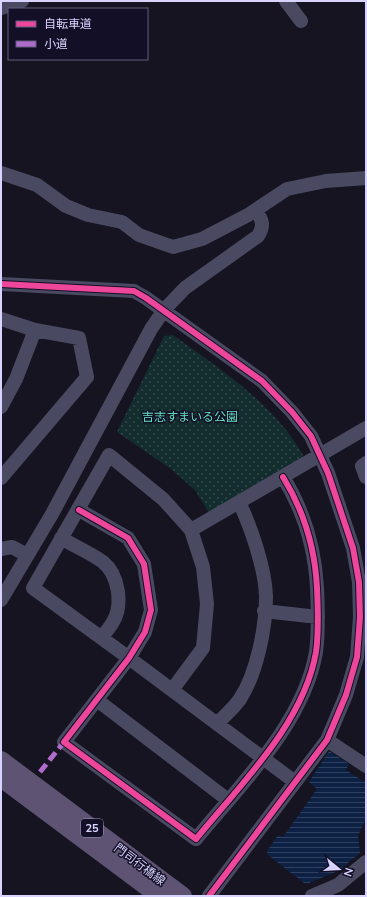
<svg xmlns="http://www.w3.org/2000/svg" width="367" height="897" viewBox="0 0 367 897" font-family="Mulish,'Noto Sans JP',sans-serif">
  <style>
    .park { fill: url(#park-dots) }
    .water { fill: url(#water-rules) }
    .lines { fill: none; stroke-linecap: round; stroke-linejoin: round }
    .minor { stroke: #4a4962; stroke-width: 14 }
    .major { stroke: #5e5373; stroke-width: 18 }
    .quiet { stroke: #b06ccc; stroke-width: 5; stroke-dasharray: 10 5; stroke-linecap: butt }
    .cycleway-casing { stroke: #130f26; stroke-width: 8 }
    .cycleway { stroke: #ed469a; stroke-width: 6 }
    .labels { text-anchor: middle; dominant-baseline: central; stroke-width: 3; stroke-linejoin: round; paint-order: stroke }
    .shield { fill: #130f26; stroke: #9e99be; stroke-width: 1 }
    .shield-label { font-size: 11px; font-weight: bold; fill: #d9d4ff }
    .park-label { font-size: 12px; fill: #5fe0c0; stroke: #130f26 }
    .street-label { font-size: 12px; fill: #d9d4ff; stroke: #130f26 }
  </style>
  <defs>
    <pattern id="park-dots" width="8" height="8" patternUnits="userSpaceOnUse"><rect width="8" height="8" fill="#132c2d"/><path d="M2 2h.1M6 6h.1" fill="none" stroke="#354a4c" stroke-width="1.8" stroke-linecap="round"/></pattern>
    <pattern id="water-rules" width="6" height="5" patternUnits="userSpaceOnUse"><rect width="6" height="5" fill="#0d2144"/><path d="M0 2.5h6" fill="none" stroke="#304060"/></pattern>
  </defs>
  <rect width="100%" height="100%" fill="#161421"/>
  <path class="park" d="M 173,335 C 220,369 273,403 303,455 L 302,459 L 209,513 L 195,490 L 171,469 L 117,432 L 164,336 Z"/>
  <path class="water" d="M 329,751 L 349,764 L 346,770 L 366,783 L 366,818 L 358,836 L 360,853 L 338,871 L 309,883 L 304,883 L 268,855 L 267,851 L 278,835 L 283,837 L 317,789 L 309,782 Z"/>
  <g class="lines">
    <path class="minor" d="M 286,1 L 301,21
      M 1,8 L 22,1
      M 1,173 L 37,185 L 66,206 L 88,215 L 122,222 L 139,235 L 173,247 L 202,239 L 248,215 L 287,189 L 326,181 L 366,178
      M 1,284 L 134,291 L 146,298 L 262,381 L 292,412 L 311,436 L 328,473 L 353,548 L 359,582 L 360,617 L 357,657 L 346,695 L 327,740 L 209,896
      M 1,319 L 35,330 L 79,338 L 87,377 L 1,478
      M 1,407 L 16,379 L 35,330
      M 366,463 L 362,466 L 366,477
      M 79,510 L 128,538 L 144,564 L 151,610 L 145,632 L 129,658 L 64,742 L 196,839 C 240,785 304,723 316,652 C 319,631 318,609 317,588 C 315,548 304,511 283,477
      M 191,530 L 366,428
      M 61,538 C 74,546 91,553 103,562 C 119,575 123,605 113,622 C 110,627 106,632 102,637
      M 1,549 L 12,547 L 27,555
      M 1,600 L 52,514 L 151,329 L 164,310 L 185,288 L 258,236 C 265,225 262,220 256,210
      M 264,611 L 318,617
      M 172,690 L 203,648 L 207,604 L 203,567 L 191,530 L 163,499 L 109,455 L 33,588 L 129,658 L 295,782
      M 97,700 L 228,800
      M 217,724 C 224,716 234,708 240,699 C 257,673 266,627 266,596 C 265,568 251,527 239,502
      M 327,740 L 366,766
      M 312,896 L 338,885 L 366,862"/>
    <path class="major" d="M 1,760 L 183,896
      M 1,778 L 159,896"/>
    <path class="quiet" d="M 40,772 L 64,742"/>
    <defs>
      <path id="cycleway" d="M 1,284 L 134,291 L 146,298 L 262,381 L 292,412 L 311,436 L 328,473 L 353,548 L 359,582 L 360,617 L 357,657 L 346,695 L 327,740 L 209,896
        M 79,510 L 128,538 L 144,564 L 151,610 L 145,632 L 129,658 L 64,742 L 196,839 C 240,785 304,723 316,652 C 319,631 318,609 317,588 C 315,548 304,511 283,477"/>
    </defs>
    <use href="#cycleway" class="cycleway-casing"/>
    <use href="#cycleway" class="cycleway"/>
  </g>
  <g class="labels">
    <rect class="shield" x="81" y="819" width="22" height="18" rx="3"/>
    <g class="shield-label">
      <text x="92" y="828">25</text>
    </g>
    <g class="park-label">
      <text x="190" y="416">吉志すまいる公園</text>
    </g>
    <g class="street-label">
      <text transform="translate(140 864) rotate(37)">門司行橋線</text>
    </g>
  </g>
  <rect width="367" height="897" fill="none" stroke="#d9d4ff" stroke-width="4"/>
  <rect x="8" y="8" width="140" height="52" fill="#130f26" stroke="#625e7d"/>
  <rect x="16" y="21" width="20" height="6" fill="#ed469a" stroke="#625e7d"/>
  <text x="44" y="28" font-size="12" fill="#d9d4ff">自転車道</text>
  <rect x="16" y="41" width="20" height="6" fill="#b06ccc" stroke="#625e7d"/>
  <text x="44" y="48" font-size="12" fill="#d9d4ff">小道</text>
  <g transform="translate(339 869) rotate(108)" stroke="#130f26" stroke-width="3" paint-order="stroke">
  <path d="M0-3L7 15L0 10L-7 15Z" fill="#d9d4ff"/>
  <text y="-6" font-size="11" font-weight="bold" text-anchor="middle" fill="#d9d4ff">N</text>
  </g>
</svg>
